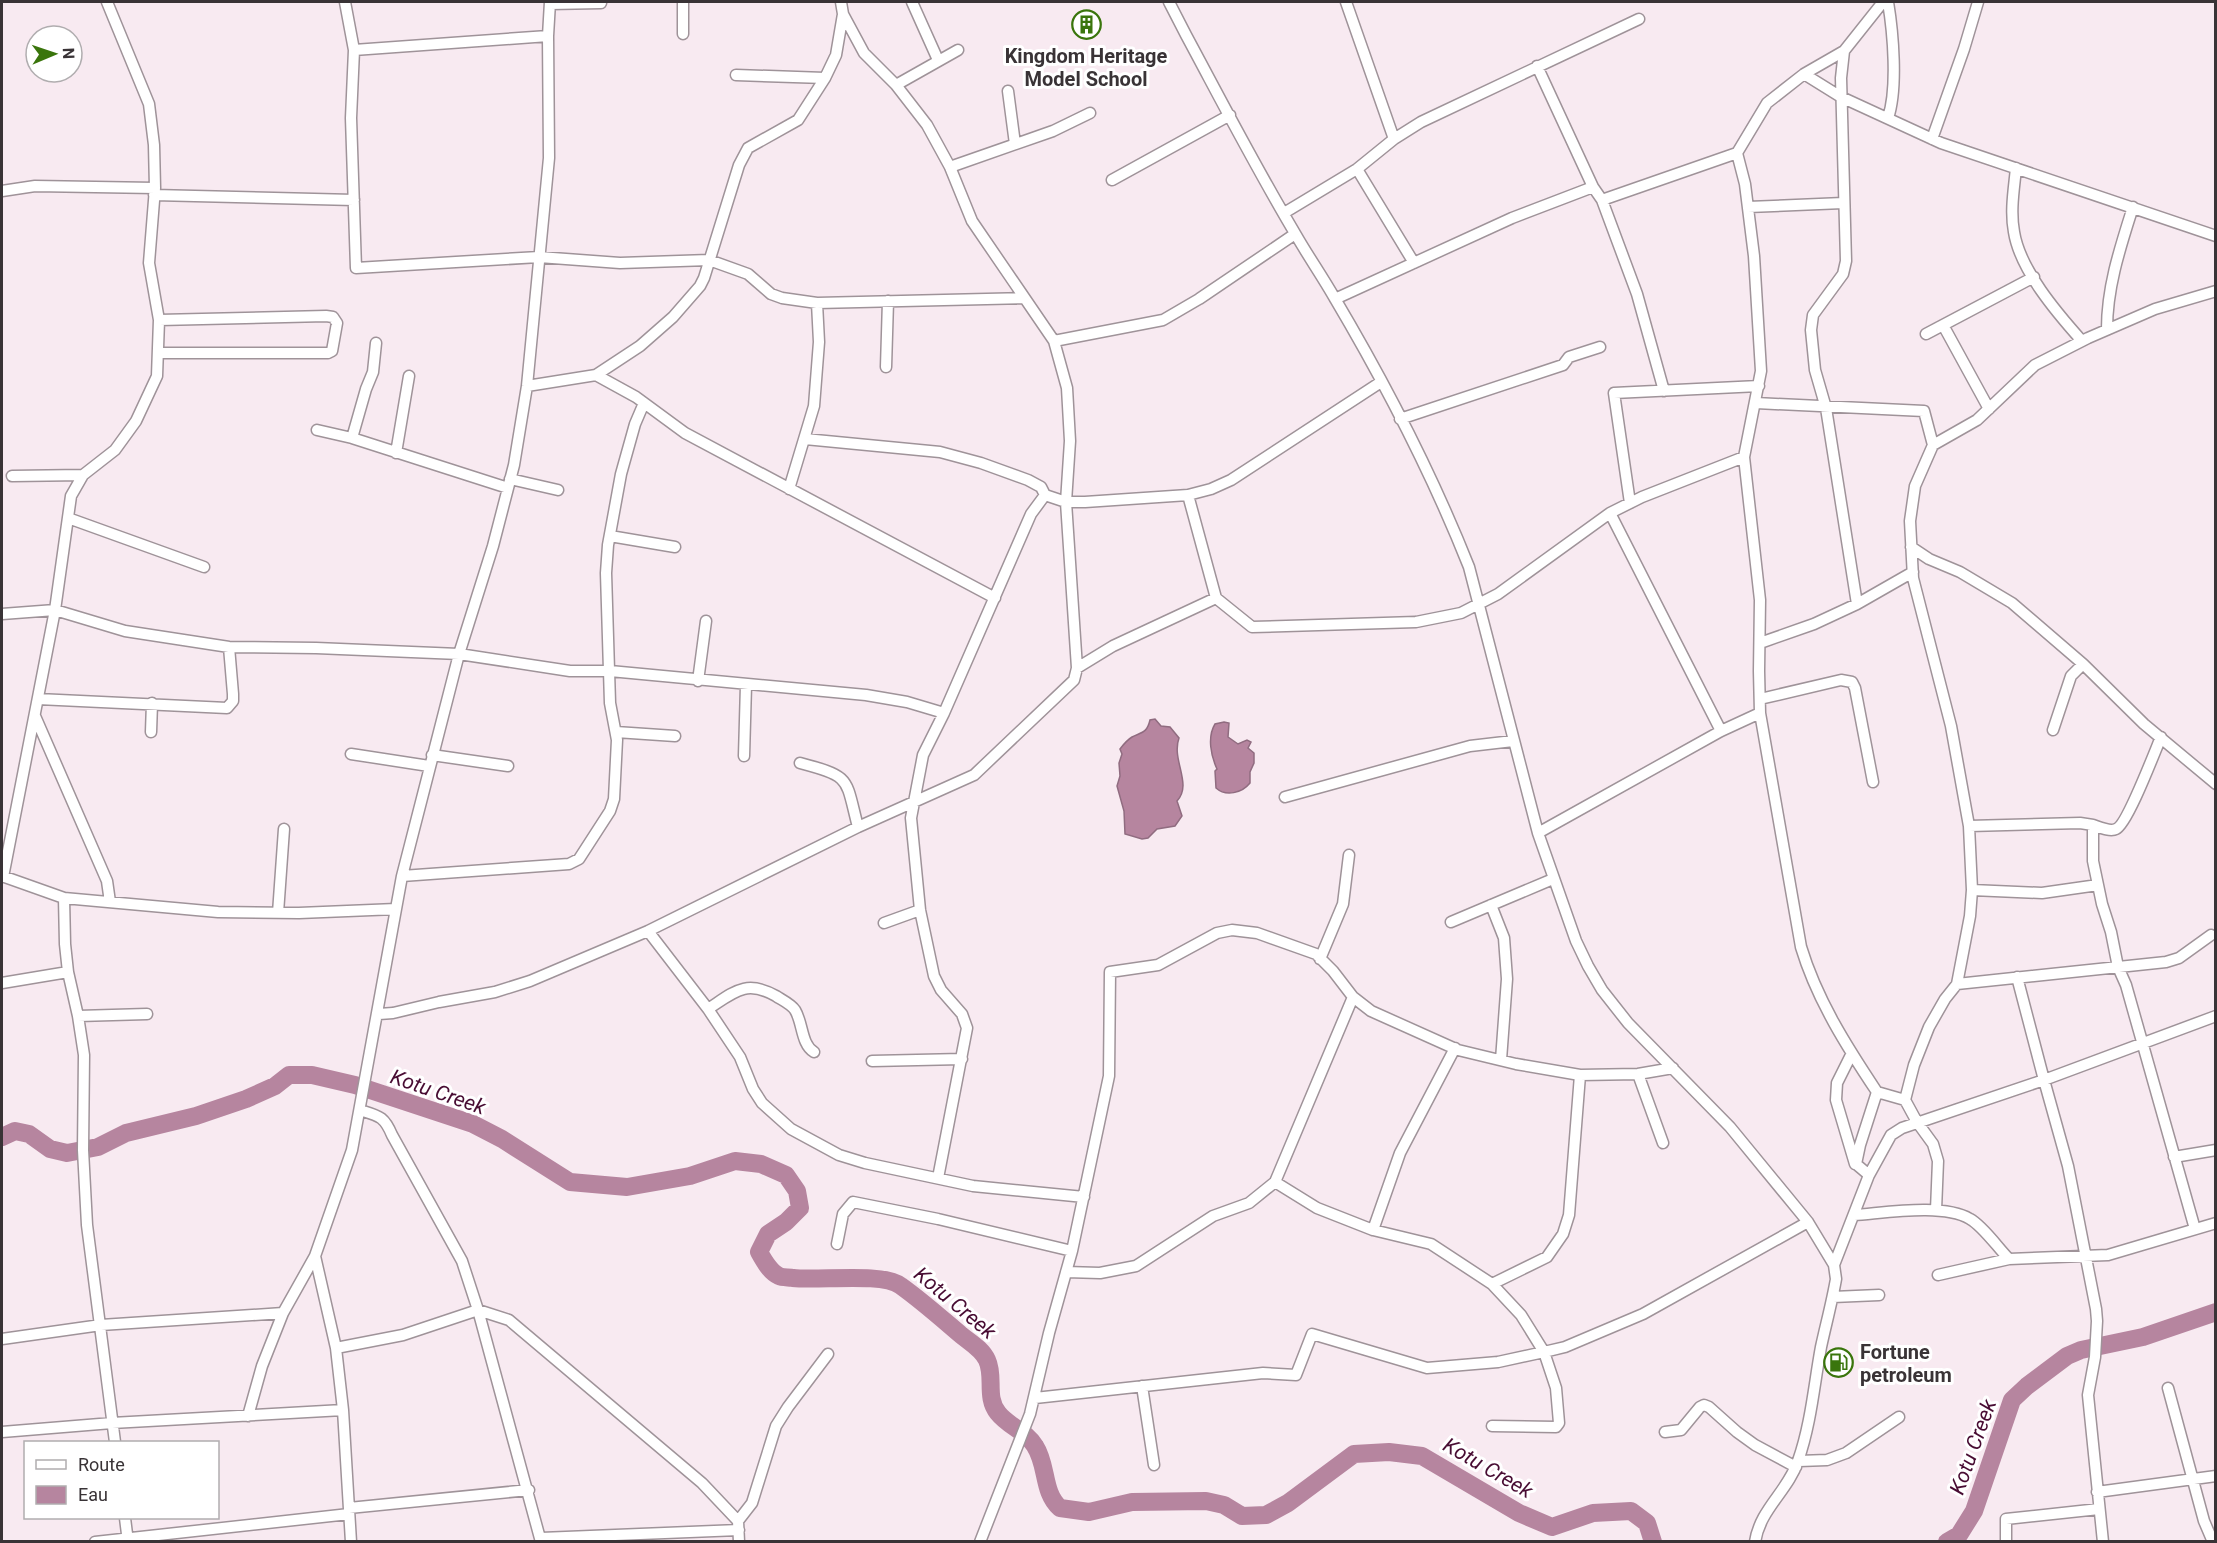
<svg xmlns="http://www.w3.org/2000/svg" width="2217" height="1543" viewBox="0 0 2217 1543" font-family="Roboto,sans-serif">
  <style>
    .water { fill: #b6859f; stroke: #906c80; stroke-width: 1.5 }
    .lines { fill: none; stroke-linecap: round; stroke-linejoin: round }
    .river { stroke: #b6859f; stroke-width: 18 }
    .minor-casing { stroke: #9f9399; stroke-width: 13 }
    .minor { stroke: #fff; stroke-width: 10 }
    .labels { text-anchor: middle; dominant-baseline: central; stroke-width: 6; stroke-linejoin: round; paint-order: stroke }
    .poi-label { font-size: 20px; font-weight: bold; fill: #393336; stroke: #fff }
    .water-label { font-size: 21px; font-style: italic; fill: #480c33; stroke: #fff }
  </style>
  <rect width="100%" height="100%" fill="#f8eaf1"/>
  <path class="water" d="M 1155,719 L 1161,726 L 1170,727 L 1179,738 C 1171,760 1193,784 1177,801 L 1182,816 L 1175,826 L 1157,829 L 1148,838 L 1142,839 L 1125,834 L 1124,811 L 1117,786 L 1120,776 L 1119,763 L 1122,754 L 1120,749 C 1123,745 1127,740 1132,737 C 1142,732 1147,733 1150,720 Z
    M 1224,722 L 1229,723 L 1228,737 L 1238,744 L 1247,740 L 1251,742 L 1248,748 L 1254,753 L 1254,763 L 1250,772 L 1250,783 C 1242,793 1226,797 1216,788 L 1215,771 L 1217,769 C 1211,756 1207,737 1215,724 Z"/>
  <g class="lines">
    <path class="river" d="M 2,1137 L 15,1131 L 29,1134 L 50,1149 L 67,1153 L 98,1147 L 126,1133 L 196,1116 L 246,1099 L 275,1086 L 289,1075 L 312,1075 L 355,1085 L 473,1124 L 502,1139 L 570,1182 L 627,1187 L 690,1176 L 735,1161 L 761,1164 L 786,1175 L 797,1191 L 800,1208 L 786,1222 L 768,1234 L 759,1252 C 764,1261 770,1272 779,1276 C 783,1278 789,1277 793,1278 C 819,1281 883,1272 901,1286 C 922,1301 941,1318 961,1335 C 971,1343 982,1349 987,1360 C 995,1377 985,1397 998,1413 C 1008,1426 1027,1432 1035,1446 C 1048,1466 1042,1492 1060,1508 L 1089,1512 L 1132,1502 L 1206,1501 L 1224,1505 L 1242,1516 L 1266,1515 L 1288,1503 L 1354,1454 L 1389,1452 L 1422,1456 L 1519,1513 L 1552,1527 L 1593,1513 L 1631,1511 L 1647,1523 L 1653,1542
      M 1947,1542 L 1959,1535 L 1974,1511 L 2012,1400 L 2027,1386 L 2067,1356 L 2081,1350 L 2143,1337 L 2216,1312"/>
    <defs>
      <path id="minor" d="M 345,2 L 354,50 L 351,118 L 356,268 L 539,257 L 620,263 L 709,260 L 748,274 L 771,294 L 782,298 L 817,303 L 1024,298
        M 683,2 L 683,34
        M 912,2 L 938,60
        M 1169,2 L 1186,35 C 1222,102 1257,170 1296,235 C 1308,256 1322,276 1334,297 C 1385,383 1432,474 1469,567 L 1538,833 L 1576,941 L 1588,966 L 1602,990 L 1628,1023 L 1730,1127 L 1808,1222 L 1834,1265 L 1836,1279 C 1832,1302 1826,1324 1821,1347 C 1814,1385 1811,1424 1798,1461 C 1788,1491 1760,1509 1755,1542
        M 1346,2 L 1394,139
        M 1888,2 C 1893,32 1898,88 1888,118
        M 550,4 L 601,3
        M 354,50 L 548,36
        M 1844,51 L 1841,78 L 1846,261 L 1843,274 L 1813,315 L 1811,330 L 1815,370 L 1826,408 L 1857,604
        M 1537,66 L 1593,187 L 1602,200 L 1637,294 L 1664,391
        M 1804,74 L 1841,97 L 1941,143 L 2216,236
        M 736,75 L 825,78
        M 896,85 L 958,50
        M 1008,91 L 1015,144
        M 1932,139 L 1964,49 L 1978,2
        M 950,167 L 1053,131 L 1090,113
        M 2016,168 C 2014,189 2010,211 2014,232 C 2020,270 2057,313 2082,341
        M 1357,169 L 1414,263
        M 1112,180 L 1230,115
        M 2,191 L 35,186 L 155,188
        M 154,195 L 354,200
        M 1602,200 L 1737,153 L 1767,103 L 1804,74 L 1844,51 L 1883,2
        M 1748,207 L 1843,203
        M 1284,213 L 1357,169 L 1394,139 L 1421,122 L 1639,19
        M 1335,299 L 1512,218 L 1593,187
        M 1943,325 L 1989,409
        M 2107,329 C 2107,287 2120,248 2133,207
        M 1926,334 L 2034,277
        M 1054,341 L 1163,320 L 1199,299 L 1295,234
        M 159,353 L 328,353 L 332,351 L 337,323 L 333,317 L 326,316 L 159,320
        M 886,367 L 888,301
        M 596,375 L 636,397 L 685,433 L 995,598
        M 527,386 L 596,375 L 640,346 L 673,317 L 700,286 L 704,278 L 739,165 L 748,148 L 798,120 L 825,78 L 836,55 L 843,14
        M 1756,403 L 1924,411 L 1933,445
        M 1400,419 L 1563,365 L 1569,357 L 1600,347
        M 317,430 L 352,438 L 508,488
        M 352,438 L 366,389 L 373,372 L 376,343
        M 805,439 L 940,452 L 981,463 L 1028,480 L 1041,487 L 1045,495
        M 396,453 L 409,376
        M 1744,457 L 1760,600 L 1759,671 L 1760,713 L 1801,947 C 1817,1000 1847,1047 1877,1092 L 1905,1100 L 1917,1122 L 1933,1144 L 1938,1161 L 1936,1210
        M 12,476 L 83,475
        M 510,479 L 558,490
        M 789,489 L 814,406 L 819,342 L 817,303
        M 1188,495 L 1216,598 L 1252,627 L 1416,622 L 1461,613 L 1498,594 L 1610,513 L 1642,497 L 1744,457 L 1761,371 L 1754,256 L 1745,184 L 1737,153
        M 1630,503 L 1614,393 L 1759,386
        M 1610,513 L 1721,731
        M 68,518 L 204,567
        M 610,536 L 675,547
        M 1911,547 L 1929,559 L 1960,572 L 2012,603 L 2083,664 L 2144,724 L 2216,784
        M 2,614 L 55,610 L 125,631 L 229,647 L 316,648 L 459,654 L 570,671 L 610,671 L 866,695 L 907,702 L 944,713
        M 1760,643 L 1814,624 L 1857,604 L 1913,572
        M 1077,668 L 1113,646 L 1216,598
        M 698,681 L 706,621
        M 38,699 L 227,708 L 233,701 L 233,694 L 229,647
        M 1760,699 L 1841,680 L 1852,682 L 1855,688 L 1873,782
        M 35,716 L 107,881 L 110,902
        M 2053,730 L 2071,676 L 2083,664
        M 151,732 L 152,703
        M 616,732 L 675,736
        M 2161,737 C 2155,751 2127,825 2116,829 C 2110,832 2099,827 2093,825 L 2093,861 L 2102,904 L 2111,932 L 2118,967 L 2126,985 L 2195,1229
        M 351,754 L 429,766
        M 432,755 L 508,766
        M 744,756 L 746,685
        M 800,763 C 852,777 845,777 858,827
        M 1285,797 L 1470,746 L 1513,741
        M 1969,826 L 2080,823 L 2093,825
        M 1538,833 L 1721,731 L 1760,713
        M 2,876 L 64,898 L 218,912 L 299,913 L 396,909
        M 402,876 L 569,864 L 579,859 L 610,811 L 614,799 L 617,740 L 610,703 L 606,573 L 608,545 L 621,474 L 635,424 L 644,403
        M 3,877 L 55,610 L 71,496 L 83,475 L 115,450 L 136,421 L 157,376 L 159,320 L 149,263 L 155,188 L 154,145 L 149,104 L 107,2
        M 1972,890 L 2042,893 L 2098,885
        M 64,898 L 65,944 L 68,972 L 78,1016 L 84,1055 L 83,1150 L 87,1225 L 115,1442
        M 1491,905 L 1504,938 L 1507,979 L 1501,1060
        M 278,913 L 284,829
        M 1451,922 L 1553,879
        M 884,923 L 920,910
        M 648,931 L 708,1009 C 734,992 746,979 776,996 C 782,1000 791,1004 795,1010 C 803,1023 801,1044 814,1052
        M 1320,959 L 1343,904 L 1349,855
        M 2017,977 L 2044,1080 L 2068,1166 L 2096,1309 L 2097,1321 L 2095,1357 L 2088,1395 L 2103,1542
        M 2,983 L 68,972
        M 1957,984 L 2166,962 L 2179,958 L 2211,935
        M 708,1009 L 740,1057 L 753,1089 L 762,1103 L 791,1129 L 839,1155 L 865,1163 L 973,1186 L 1084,1197
        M 379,1014 L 393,1013 L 439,1002 L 495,992 L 530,981 L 648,931 L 858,827 L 974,775 L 1074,680 L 1077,668 L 1066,502 L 1070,441 L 1067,388 L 1054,341 L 972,221 L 950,167 L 927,125 L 896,85 L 864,53 L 843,14 L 841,2
        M 78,1016 L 147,1014
        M 1852,1053 L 1837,1083 L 1836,1100 L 1855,1164
        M 872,1061 L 962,1059
        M 1638,1074 L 1663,1143
        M 1905,1100 L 1914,1065 L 1929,1027 L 1945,999 L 1957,984 L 1970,916 L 1972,890 L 1969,826 L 1951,726 L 1913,578 L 1910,521 L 1915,486 L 1933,445 L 1977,420 L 2035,365 L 2088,338 L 2155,309 L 2216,291
        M 360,1110 C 379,1116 384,1116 392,1135 L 462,1261 L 478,1310 L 541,1542
        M 2174,1157 L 2216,1150
        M 1869,1175 L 1891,1135 L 1902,1128 L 2044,1080 L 2216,1016
        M 938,1178 L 967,1028 L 962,1014 L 941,990 L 934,976 L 920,910 L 911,818 L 923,755 L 944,713 L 1031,514 L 1045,495 L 1066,502 L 1085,502 L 1188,495 L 1211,489 L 1231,480 L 1381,382
        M 1275,1182 L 1317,1208 L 1373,1230 L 1431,1244 L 1492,1284 L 1521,1315 L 1544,1352 L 1556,1388 L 1559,1423 L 1556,1427 L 1492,1426
        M 1854,1215 C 1885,1213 1943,1203 1970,1219 C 1983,1226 1998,1248 2009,1259
        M 1373,1230 L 1400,1153 L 1455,1048
        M 837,1244 L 843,1214 L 853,1202 L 938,1219 L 1072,1251
        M 315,1256 L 336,1348 L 343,1410 L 351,1542
        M 1834,1265 L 1869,1175 L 1856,1164 L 1860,1145 L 1877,1092
        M 1066,1272 L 1100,1273 L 1136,1266 L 1213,1216 L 1249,1203 L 1275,1182 L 1353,997
        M 1938,1275 L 2009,1259 L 2108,1255 L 2216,1223
        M 1492,1284 L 1547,1257 L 1563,1234 L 1569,1215 L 1580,1075
        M 1833,1297 L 1879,1295
        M 2,1339 L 101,1325 L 283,1313
        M 336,1348 L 403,1335 L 478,1310 L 509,1320 L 702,1483 L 738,1521
        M 1142,1386 L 1154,1465
        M 2168,1388 L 2204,1521 L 2213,1542
        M 1035,1398 L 1263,1373 L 1296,1375 L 1312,1334 L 1427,1368 L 1498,1362 L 1544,1352 L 1565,1347 L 1643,1314 L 1808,1222
        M 248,1416 L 262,1366 L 283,1313 L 315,1256 L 352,1150 L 402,876 L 459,654 L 493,546 L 514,465 L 527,386 L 549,158 L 548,36 L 550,2
        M 2,1432 L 112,1423 L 343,1410
        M 1665,1432 L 1681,1430 L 1700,1407 L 1704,1405 L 1709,1407 L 1737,1432 L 1755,1445 L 1796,1467
        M 1799,1461 L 1827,1460 L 1846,1453 L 1899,1417
        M 2097,1492 L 2216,1476
        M 349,1508 L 529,1490
        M 125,1518 L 128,1542
        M 541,1538 L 739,1530
        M 95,1542 L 349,1514
        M 739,1542 L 738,1521 L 752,1503 L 776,1426 L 788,1407 L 828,1354
        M 980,1542 L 1030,1414 L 1049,1333 L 1072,1251 L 1109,1076 L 1110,972 L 1158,965 L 1217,933 L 1232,930 L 1257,933 L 1316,954 L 1333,971 L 1353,997 L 1371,1011 L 1458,1050 L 1516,1064 L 1580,1075 L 1638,1074 L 1673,1068
        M 2006,1542 L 2006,1519 L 2099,1509"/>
    </defs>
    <use href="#minor" class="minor-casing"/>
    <use href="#minor" class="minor"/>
  </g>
  <defs>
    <symbol id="building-ring" viewBox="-11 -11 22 22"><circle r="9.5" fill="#fff" stroke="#3a750c" stroke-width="1.5"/><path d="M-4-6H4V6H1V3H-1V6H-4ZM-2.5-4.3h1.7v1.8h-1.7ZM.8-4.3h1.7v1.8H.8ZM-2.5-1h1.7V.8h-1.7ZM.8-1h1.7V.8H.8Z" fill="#3a750c"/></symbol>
    <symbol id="fuel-ring" viewBox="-11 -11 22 22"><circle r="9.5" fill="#fff" stroke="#3a750c" stroke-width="1.5"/><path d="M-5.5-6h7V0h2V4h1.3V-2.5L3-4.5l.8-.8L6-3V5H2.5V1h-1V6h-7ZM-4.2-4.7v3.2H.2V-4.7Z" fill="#3a750c"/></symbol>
  </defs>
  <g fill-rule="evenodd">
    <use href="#building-ring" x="1070" y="8" width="33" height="33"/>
    <use href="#fuel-ring" x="1822" y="1346" width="33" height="33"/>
  </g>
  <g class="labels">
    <g class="poi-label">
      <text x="1086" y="56">Kingdom Heritage<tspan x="1086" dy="23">Model School</tspan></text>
      <text x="1860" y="1352" text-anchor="start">Fortune<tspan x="1860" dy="23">petroleum</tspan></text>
    </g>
    <g class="water-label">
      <text transform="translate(438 1092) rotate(19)">Kotu Creek</text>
      <text transform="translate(955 1303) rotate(40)">Kotu Creek</text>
      <text transform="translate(1973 1447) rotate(-70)">Kotu Creek</text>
      <text transform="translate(1488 1468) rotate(30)">Kotu Creek</text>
    </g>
  </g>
  <rect width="2217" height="1543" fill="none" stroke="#393336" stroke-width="6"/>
  <rect x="24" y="1441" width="195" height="78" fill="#ffffff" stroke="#b0adaf" stroke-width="1.5"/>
  <rect x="36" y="1460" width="30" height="9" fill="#ffffff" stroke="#b0adaf" stroke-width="1.5"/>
  <text x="78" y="1471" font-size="18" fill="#393336">Route</text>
  <rect x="36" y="1486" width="30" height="18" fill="#b6859f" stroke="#b0adaf" stroke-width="1.5"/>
  <text x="78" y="1501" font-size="18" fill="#393336">Eau</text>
  <g transform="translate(54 54) rotate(88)"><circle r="28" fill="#ffffff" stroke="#b0adaf" stroke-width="1.5"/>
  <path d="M0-4.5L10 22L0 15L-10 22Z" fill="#3a750c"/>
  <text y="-9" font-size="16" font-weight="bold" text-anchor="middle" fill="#393336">N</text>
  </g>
</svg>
